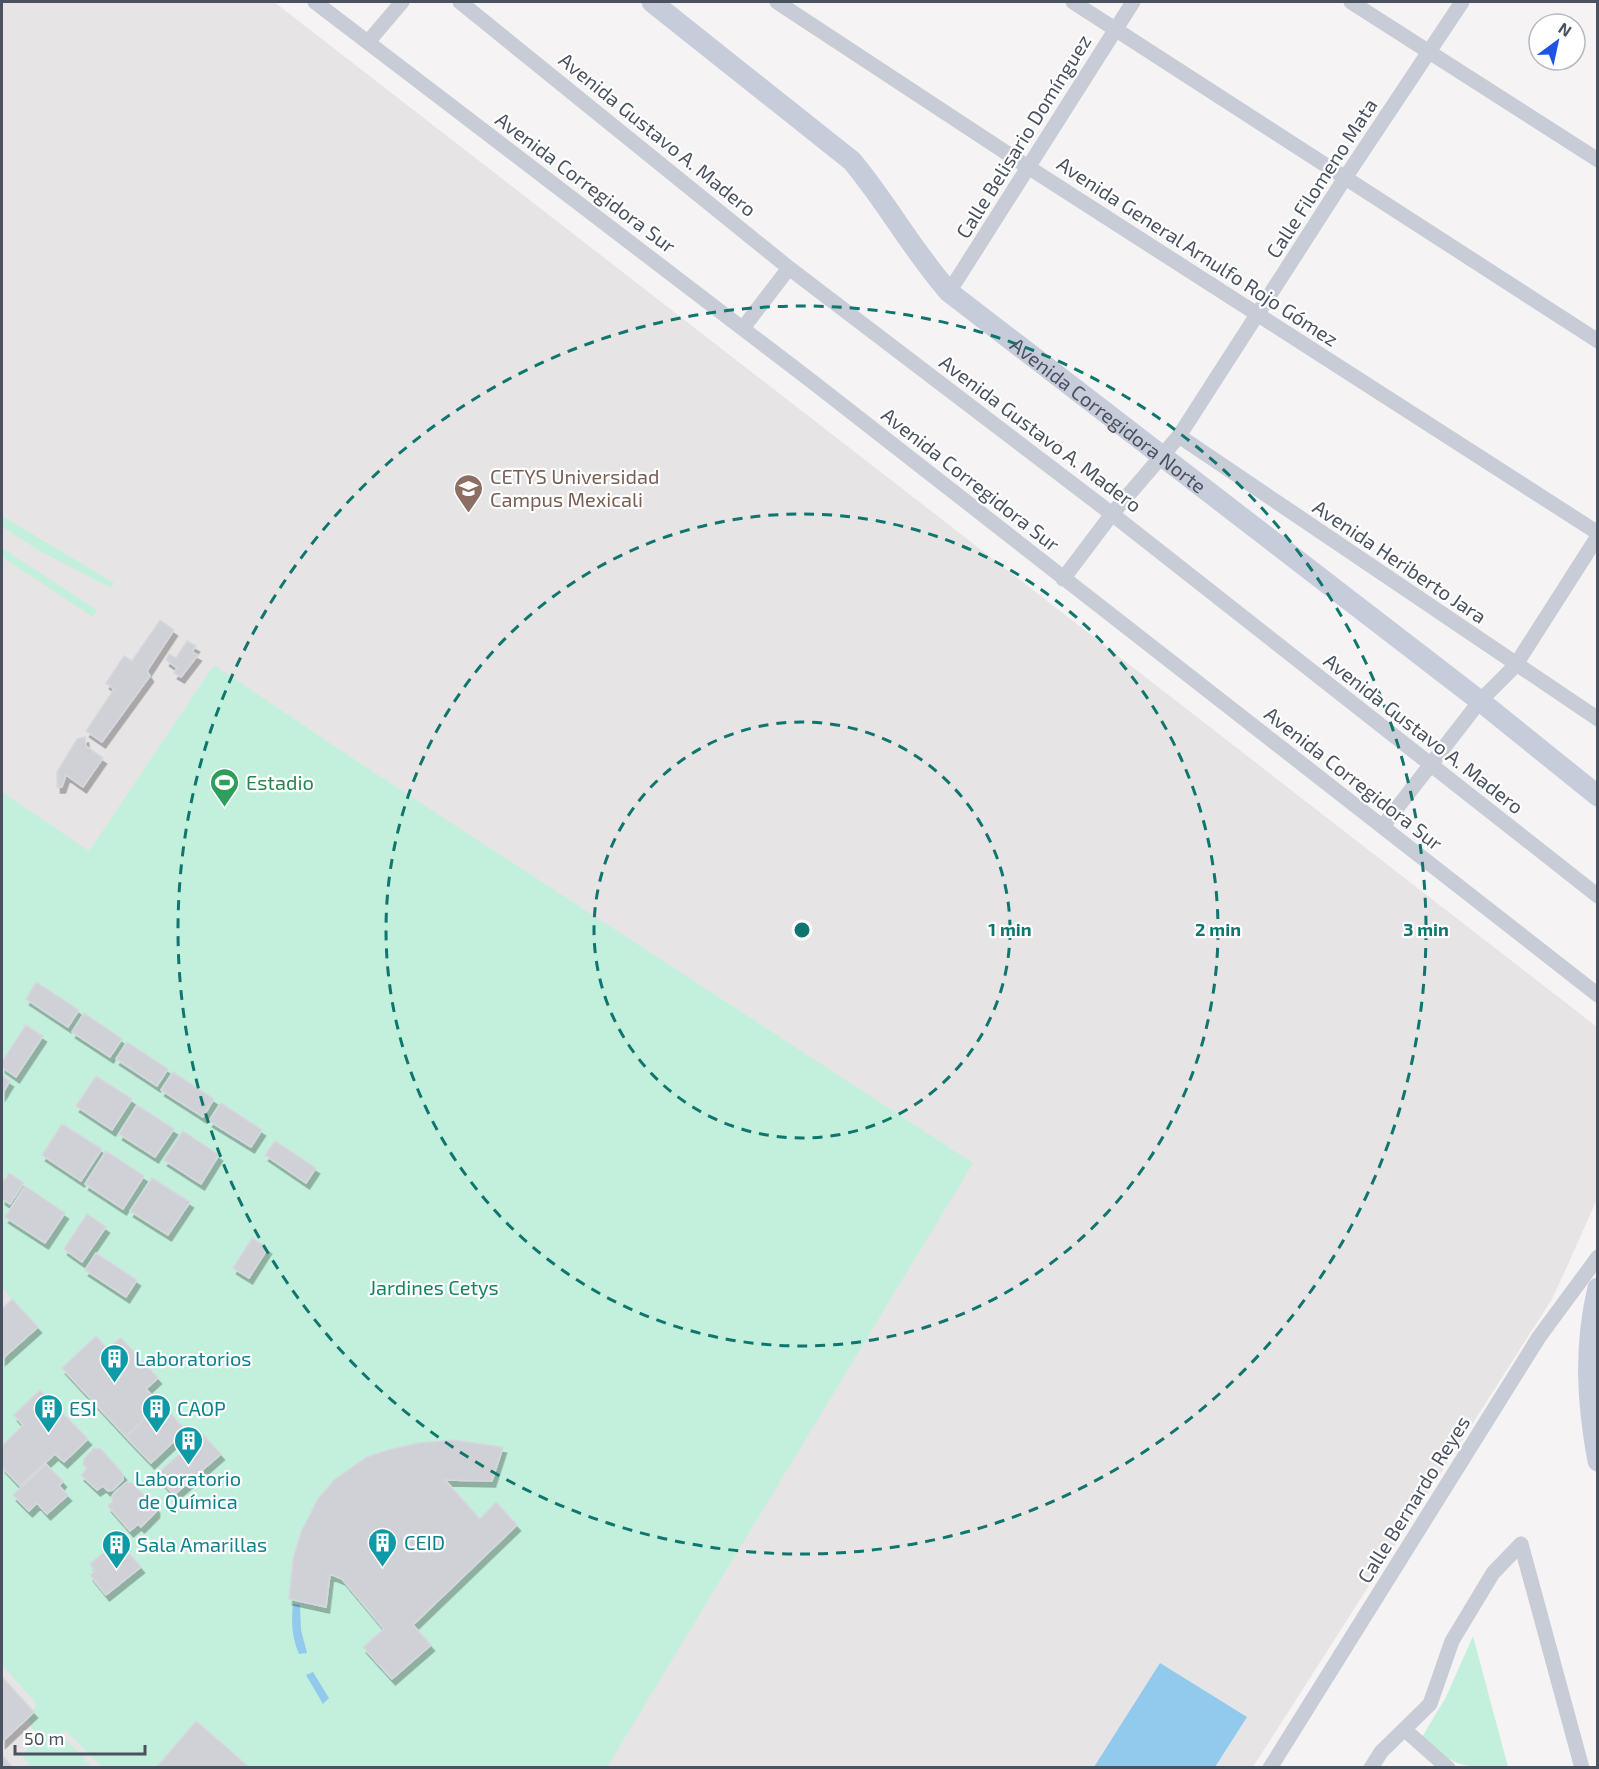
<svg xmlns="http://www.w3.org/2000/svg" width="1599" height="1769" viewBox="0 0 1599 1769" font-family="'Exo 2',sans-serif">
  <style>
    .education { fill: #e6e4e5 }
    .green { fill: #c3f0dc }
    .water { fill: #91caec }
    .building { fill: #cfd1d7; stroke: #d7d8de; stroke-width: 1.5; filter: url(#shadow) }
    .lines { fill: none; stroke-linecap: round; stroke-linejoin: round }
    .street { stroke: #c7ccd6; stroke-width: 15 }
    .secondary { stroke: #c6ccda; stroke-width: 21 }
    .ring { fill: none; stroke: #0f766e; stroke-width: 3; stroke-dasharray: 10 8 }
    .labels { text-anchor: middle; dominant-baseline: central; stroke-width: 4.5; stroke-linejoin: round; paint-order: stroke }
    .street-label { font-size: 20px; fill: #4a5260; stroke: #fff }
    .education-label { font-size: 20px; fill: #785e54; stroke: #fff; text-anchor: start }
    .leisure-label { font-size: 20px; fill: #27864d; stroke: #fff; text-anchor: start }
    .park-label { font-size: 20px; fill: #198360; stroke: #fff }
    .culture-label { font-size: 20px; fill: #0d838f; stroke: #fff; text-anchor: start }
    .centre { fill: #0f766e; stroke: #fff; stroke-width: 3 }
    .ring-label { font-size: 18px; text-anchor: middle; font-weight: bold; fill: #0f766e; stroke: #fff; stroke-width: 4.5; stroke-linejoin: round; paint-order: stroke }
  </style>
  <defs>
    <filter id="shadow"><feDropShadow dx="3.5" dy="6" stdDeviation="0" flood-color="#0004"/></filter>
  </defs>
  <rect width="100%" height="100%" fill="#f5f3f3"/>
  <path class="education" d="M 2,2 L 274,2 L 1597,1027 L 1597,1199 L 1569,1262 L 1552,1299 L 1253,1767 L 2,1768 Z"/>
  <path class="green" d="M 2,516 L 114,583 L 111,588 L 40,551 L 2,527 Z
    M 2,548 L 97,610 L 93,617 L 2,557 Z
    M 214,665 L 361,764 L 973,1163 L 607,1767 L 102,1767 L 65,1730 L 61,1734 L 92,1767 L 26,1767 L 29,1764 L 22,1755 L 31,1745 L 27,1739 L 34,1732 L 27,1718 L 37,1704 L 2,1665 L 2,1359 L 37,1327 L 2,1288 L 2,792 L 89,851 Z
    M 1473,1636 L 1508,1767 C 1460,1767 1458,1769 1422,1737 L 1446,1697 Z"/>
  <path class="water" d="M 293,1604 L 300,1605 L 301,1630 L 307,1653 L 299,1654 C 292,1637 291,1623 293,1604 Z
    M 1160,1663 L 1247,1717 L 1215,1767 L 1094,1767 Z
    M 313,1672 L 329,1698 L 323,1704 L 306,1675 Z"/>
  <path class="building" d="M 160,620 L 174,630 L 147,671 L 150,676 L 102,742 L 86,731 L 114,689 L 106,683 L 124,656 L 132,661 Z
    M 187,641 L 196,646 L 192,652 L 198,655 L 181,677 L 174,673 L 177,668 L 166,660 L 169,654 L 176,658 Z
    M 85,737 L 86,746 L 103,758 L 83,787 L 66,775 L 62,787 L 57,787 L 57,772 L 77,739 Z
    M 36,982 L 79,1010 L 68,1027 L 26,999 Z
    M 84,1013 L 122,1039 L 110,1057 L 72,1032 Z
    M 26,1025 L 43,1036 L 16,1077 L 2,1067 L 2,1062 Z
    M 127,1042 L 168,1069 L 157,1086 L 116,1059 Z
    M 173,1072 L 214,1099 L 203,1117 L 161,1090 Z
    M 2,1076 L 10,1081 L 2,1094 Z
    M 96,1076 L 132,1099 L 112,1130 L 76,1106 Z
    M 221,1103 L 262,1130 L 251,1147 L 209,1121 Z
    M 137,1105 L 174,1129 L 155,1157 L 119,1134 Z
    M 62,1124 L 102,1149 L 81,1181 L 42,1155 Z
    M 183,1131 L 219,1155 L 201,1184 L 164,1160 Z
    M 275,1141 L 316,1168 L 306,1183 L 265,1155 Z
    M 106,1151 L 144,1176 L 123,1209 L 85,1184 Z
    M 9,1173 L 24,1183 L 10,1204 L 2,1199 L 2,1178 L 5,1180 Z
    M 152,1178 L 190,1202 L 168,1235 L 130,1211 Z
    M 25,1186 L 65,1213 L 45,1243 L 5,1217 Z
    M 87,1214 L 106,1227 L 82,1262 L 64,1249 Z
    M 252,1238 L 268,1248 L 249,1278 L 233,1268 Z
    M 96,1253 L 137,1280 L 126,1297 L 85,1270 Z
    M 12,1299 L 38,1327 L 2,1359 L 2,1309 Z
    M 96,1336 L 107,1348 L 121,1338 L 158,1378 L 146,1389 L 160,1403 L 126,1437 L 62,1368 Z
    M 40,1390 L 88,1439 L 64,1462 L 55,1454 L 20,1486 L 2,1467 L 2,1446 L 23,1425 L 14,1415 Z
    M 160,1403 L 186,1430 L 151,1463 L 126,1437 Z
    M 202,1434 L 221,1454 L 174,1495 L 156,1475 Z
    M 454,1440 L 503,1447 L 492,1481 L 445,1480 L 480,1519 L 496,1502 L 517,1525 L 413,1625 L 431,1645 L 392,1679 L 363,1647 L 384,1629 L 342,1579 L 330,1574 L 326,1607 L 289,1599 L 293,1559 L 301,1532 L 318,1499 L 334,1480 L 367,1457 L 392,1449 L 418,1443 Z
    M 94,1448 L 101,1449 L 123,1474 L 123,1480 L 113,1490 L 108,1491 L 103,1486 L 97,1490 L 81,1475 L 87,1469 L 83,1464 L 84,1459 Z
    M 46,1464 L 63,1481 L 59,1486 L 68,1495 L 47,1514 L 37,1503 L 29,1511 L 13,1495 Z
    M 127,1482 L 132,1483 L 156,1507 L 156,1512 L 141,1527 L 138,1524 L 130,1531 L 108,1506 L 113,1501 L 111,1498 L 115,1492 Z
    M 122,1545 L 141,1567 L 106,1595 L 90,1575 L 95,1571 L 90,1564 L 111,1546 L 115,1551 Z
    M 3,1678 L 34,1712 L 2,1742 L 2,1679 Z
    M 196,1721 L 225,1746 L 250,1768 L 156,1768 Z
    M 2,1755 L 13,1768 L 2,1768 Z"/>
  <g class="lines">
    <path class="street" d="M 315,2 L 814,383 L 1598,995
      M 460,2 L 789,268 L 1112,514 L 1598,896
      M 777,2 L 1028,167 L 1598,533
      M 1073,2 L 1598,341
      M 1351,2 L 1598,160
      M 368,42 L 402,2
      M 949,292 L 1133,2
      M 743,328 L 789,268
      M 1179,436 L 1598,719
      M 1063,579 L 1112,514 L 1179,436 L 1345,178 L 1462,2
      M 1383,826 L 1480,701 L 1515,666 L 1598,536
      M 1521,1544 L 1582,1768
      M 1405,1730 L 1448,1768
      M 1270,1768 L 1539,1337 L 1598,1257
      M 1371,1768 L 1381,1752 L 1430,1704 L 1452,1641 L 1493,1573 L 1521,1544"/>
    <g class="secondary">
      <path id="s1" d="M 652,2 L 852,161 C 887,203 913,251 949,292 L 1480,701 L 1598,796"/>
      <path d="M 1598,1288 C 1584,1347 1587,1402 1598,1461"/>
    </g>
  </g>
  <g class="ring">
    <circle cx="802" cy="930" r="208"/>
    <circle cx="802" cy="930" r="416"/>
    <circle cx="802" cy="930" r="624"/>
  </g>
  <defs>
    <symbol id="university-pin" viewBox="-11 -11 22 30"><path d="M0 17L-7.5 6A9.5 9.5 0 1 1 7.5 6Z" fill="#8d6e63" stroke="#fff"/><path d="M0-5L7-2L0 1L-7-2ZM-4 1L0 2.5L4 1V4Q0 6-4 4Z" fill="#fff"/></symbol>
    <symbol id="stadium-pin" viewBox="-11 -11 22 30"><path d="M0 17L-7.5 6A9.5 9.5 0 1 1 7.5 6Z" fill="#2e9e5b" stroke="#fff"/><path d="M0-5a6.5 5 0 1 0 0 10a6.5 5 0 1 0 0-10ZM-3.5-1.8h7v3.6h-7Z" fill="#fff"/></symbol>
    <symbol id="building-pin" viewBox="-11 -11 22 30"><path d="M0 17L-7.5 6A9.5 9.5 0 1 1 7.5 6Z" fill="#0f9aa8" stroke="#fff"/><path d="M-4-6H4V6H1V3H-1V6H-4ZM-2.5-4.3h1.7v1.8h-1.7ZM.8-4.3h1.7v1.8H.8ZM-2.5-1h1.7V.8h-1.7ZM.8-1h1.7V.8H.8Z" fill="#fff"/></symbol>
  </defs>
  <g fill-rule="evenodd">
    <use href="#university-pin" x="452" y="472" width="33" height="45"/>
    <use href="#stadium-pin" x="208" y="766" width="33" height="45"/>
    <use href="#building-pin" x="98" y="1342" width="33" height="45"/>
    <use href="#building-pin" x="32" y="1392" width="33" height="45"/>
    <use href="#building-pin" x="140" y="1392" width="33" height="45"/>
    <use href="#building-pin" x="172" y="1424" width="33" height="45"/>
    <use href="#building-pin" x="366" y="1526" width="33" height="45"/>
    <use href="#building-pin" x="100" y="1528" width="33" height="45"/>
  </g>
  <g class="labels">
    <g class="street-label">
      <text transform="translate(658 134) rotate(39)">Avenida Gustavo A. Madero</text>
      <text transform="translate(1023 136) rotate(-58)">Calle Belisario Domínguez</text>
      <text transform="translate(1321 178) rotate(-57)">Calle Filomeno Mata</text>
      <text transform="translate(586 182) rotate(37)">Avenida Corregidora Sur</text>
      <text transform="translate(1198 251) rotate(33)">Avenida General Arnulfo Rojo Gómez</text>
      <text stroke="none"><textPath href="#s1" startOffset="620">Avenida Corregidora Norte</textPath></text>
      <text transform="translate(1041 433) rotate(37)">Avenida Gustavo A. Madero</text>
      <text transform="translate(971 479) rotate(38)">Avenida Corregidora Sur</text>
      <text transform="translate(1400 561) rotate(34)">Avenida Heriberto Jara</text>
      <text transform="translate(1424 733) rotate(38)">Avenida Gustavo A. Madero</text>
      <text transform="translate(1354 778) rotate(38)">Avenida Corregidora Sur</text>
      <text transform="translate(1413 1499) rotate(-58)">Calle Bernardo Reyes</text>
    </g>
    <g class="education-label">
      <text x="490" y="476">CETYS Universidad<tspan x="490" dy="23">Campus Mexicali</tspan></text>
    </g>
    <g class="leisure-label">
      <text x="246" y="782">Estadio</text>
    </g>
    <g class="park-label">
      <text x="434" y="1287">Jardines Cetys</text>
    </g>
    <g class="culture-label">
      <text x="135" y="1358">Laboratorios</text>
      <text x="69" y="1408">ESI</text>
      <text x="177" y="1408">CAOP</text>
      <text x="188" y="1478" text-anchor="middle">Laboratorio<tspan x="188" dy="23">de Química</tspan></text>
      <text x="404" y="1542">CEID</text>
      <text x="137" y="1544">Sala Amarillas</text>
    </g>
  </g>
  <circle cx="802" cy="930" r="9" class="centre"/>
  <g class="ring-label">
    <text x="1010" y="936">1 min</text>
    <text x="1218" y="936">2 min</text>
    <text x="1426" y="936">3 min</text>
  </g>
  <rect width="1599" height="1769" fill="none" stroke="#4a5260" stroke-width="6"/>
  <g transform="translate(1557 42) rotate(33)"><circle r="28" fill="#ffffff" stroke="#b7babf" stroke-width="1.5"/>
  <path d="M0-4.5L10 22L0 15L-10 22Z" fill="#1e53e4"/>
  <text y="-9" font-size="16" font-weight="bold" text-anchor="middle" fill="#4a5260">N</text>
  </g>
  <path d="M15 1745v9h130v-9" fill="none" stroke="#4a5260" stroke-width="3"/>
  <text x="24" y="1745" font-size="18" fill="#4a5260" stroke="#ffffff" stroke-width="4.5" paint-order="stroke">50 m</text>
</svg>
